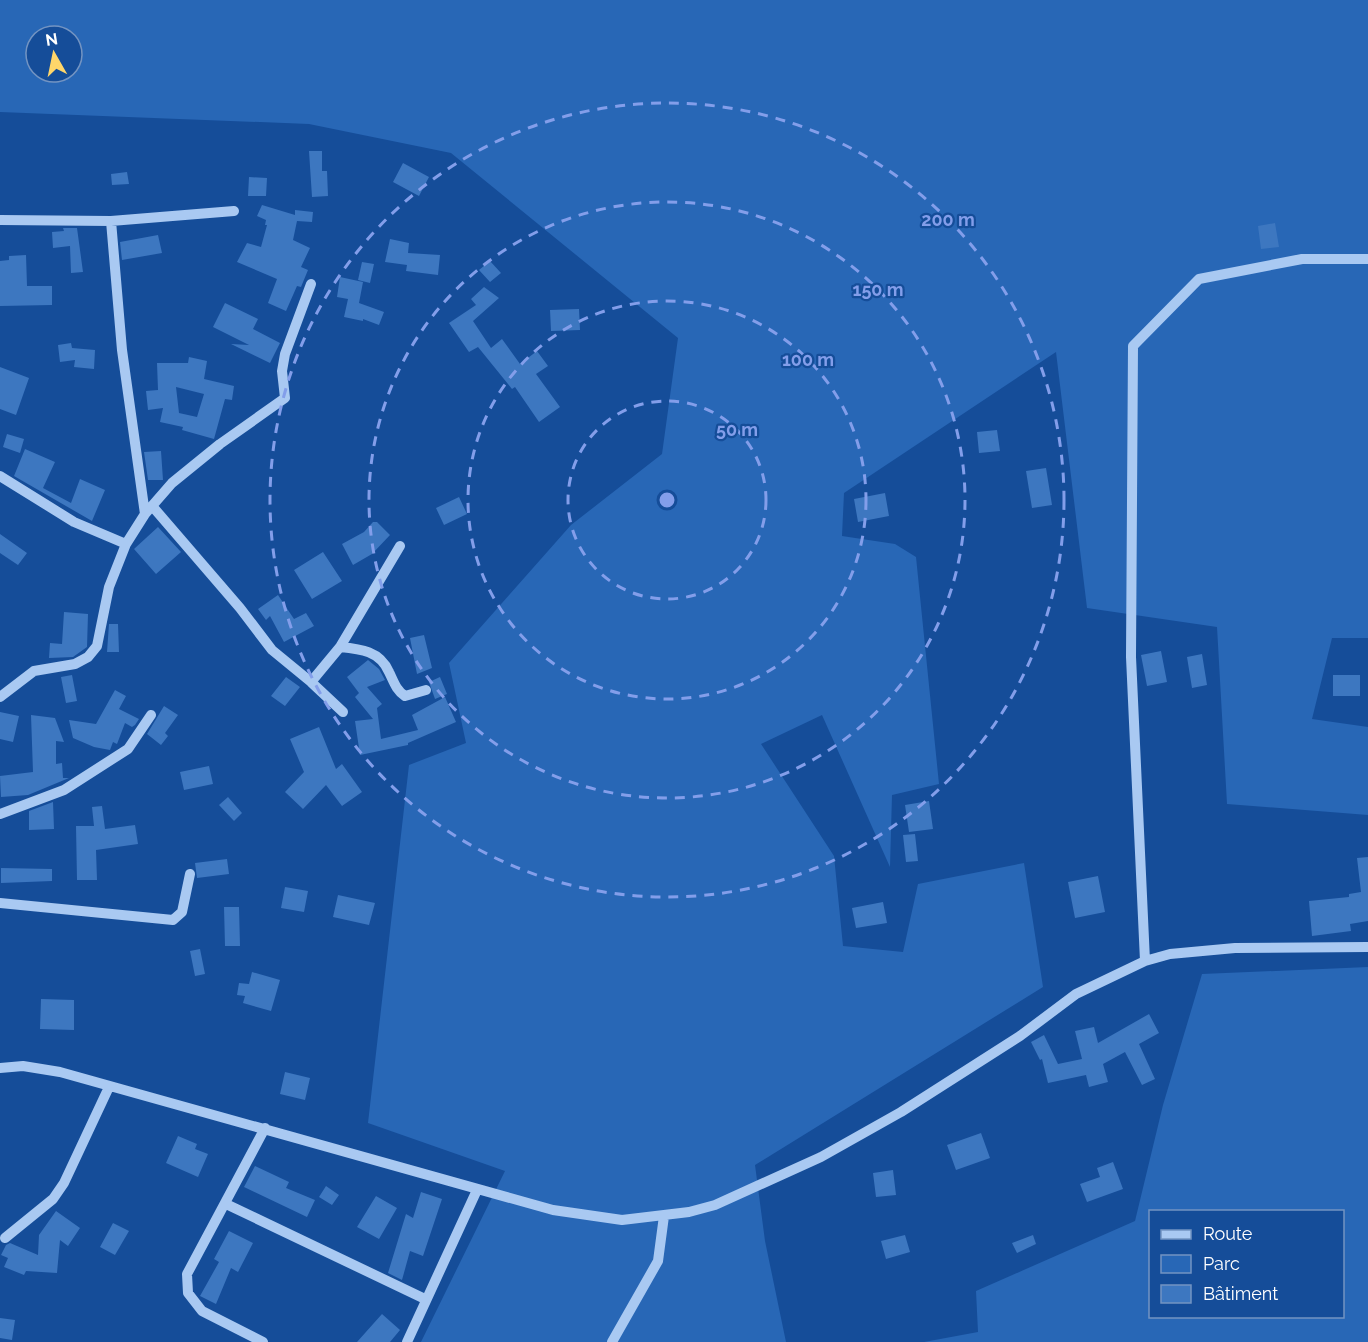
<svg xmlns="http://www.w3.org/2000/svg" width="1368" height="1342" viewBox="0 0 1368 1342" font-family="Raleway,sans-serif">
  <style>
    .green { fill: #2867b6; fill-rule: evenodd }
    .building { fill: #3d77c0; fill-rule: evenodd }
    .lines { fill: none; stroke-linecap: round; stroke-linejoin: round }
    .minor { stroke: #a9c9f2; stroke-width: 10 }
    .ring { fill: none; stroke: #839eea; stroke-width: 3; stroke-dasharray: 10 8 }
    .centre { fill: #839eea; stroke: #154d99; stroke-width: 3 }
    .ring-label { font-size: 18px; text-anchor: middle; font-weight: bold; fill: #839eea; stroke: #154d99; stroke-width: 4.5; stroke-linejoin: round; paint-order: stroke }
  </style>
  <rect width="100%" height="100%" fill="#154d99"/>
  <path class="green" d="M 0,0 L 1368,0 L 1368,638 L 1332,638 L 1312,719 L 1368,727 L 1368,815 L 1227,804 L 1217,627 L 1087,608 L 1056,352 L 844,493 L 842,536 L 895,544 L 916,557 L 939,784 L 892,795 L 890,867 L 822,715 L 761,744 L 834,856 L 843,946 L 903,952 L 918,884 L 1024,863 L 1043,987 L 755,1165 L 765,1241 L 786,1342 L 421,1342 L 505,1171 L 368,1123 L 409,765 L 466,743 L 449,663 L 571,525 L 662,454 L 678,338 L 451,153 L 309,124 L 0,112 ZM 36,36 L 72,36 L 72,72 L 36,72 Z
    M 1368,967 L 1368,1342 L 924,1342 L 978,1332 L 976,1291 L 1135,1221 L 1163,1105 L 1202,974 ZM 1150,1212 L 1342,1212 L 1342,1316 L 1150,1316 Z"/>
  <path class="building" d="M 309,151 L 322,151 L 322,171 L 327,171 L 328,196 L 312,197 Z
    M 403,163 L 429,177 L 419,196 L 393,182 Z
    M 127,172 L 129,184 L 112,185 L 111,174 Z
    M 249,177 L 267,178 L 266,196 L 248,196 Z
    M 262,205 L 295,215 L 295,210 L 313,212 L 312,222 L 297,221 L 293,240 L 310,248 L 301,267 L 308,270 L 301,287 L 297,286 L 286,311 L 268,303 L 277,279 L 237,262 L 247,243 L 261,247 L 267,225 L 265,225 L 266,220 L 257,216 Z
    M 1275,223 L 1279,247 L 1261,249 L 1258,226 Z
    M 63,228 L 77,228 L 83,272 L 71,273 L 70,246 L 53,248 L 52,232 L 64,231 Z
    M 158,235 L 162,253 L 122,260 L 120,242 Z
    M 390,239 L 409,243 L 408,253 L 440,255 L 438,275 L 406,271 L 407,265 L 385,262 Z
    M 26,255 L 27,286 L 52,286 L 52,305 L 0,306 L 0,261 L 9,260 L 9,256 Z
    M 490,261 L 501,273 L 490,282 L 479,270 Z
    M 362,262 L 374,264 L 370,283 L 358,280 Z
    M 340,277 L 363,282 L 359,303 L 384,312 L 379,325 L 363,319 L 363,321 L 344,317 L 348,299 L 337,297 Z
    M 484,287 L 499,298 L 473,321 L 491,348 L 502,339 L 520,364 L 537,351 L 548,366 L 536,374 L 560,407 L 539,422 L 515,387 L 512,389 L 478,347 L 469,352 L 449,323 L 476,305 L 471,299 Z
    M 225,303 L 258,319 L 253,329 L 280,343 L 270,363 L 231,344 L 249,345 L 213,327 Z
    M 579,309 L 580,330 L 551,331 L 550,310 Z
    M 71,343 L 72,348 L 95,350 L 94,369 L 74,367 L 75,360 L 60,362 L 58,345 Z
    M 189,357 L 207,361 L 204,379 L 234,386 L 232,400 L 225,399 L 214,439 L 182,430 L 183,427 L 160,422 L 163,408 L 148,410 L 146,391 L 158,390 L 157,363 L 188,363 ZM 176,387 L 204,394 L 197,417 L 179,413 Z
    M 0,367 L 29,378 L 16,415 L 0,409 Z
    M 997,430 L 1000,451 L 979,453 L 977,432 Z
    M 7,434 L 24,439 L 20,453 L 3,447 Z
    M 25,449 L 55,462 L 43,488 L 71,503 L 80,479 L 105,490 L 92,521 L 14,476 Z
    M 161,451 L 163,480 L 148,480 L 144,452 Z
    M 1046,468 L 1052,505 L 1032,508 L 1026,471 Z
    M 885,493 L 889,516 L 858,522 L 854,499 Z
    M 459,497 L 467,514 L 444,525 L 436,508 Z
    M 373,522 L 377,522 L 390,535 L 372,554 L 353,565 L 342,544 L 364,532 Z
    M 158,527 L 181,552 L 156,574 L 134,549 Z
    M 0,534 L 27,553 L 18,565 L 0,553 Z
    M 323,552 L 342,581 L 312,599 L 294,570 Z
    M 278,595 L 294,619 L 306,613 L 314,626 L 284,642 L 270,616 L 266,620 L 258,609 Z
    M 64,612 L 88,614 L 87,647 L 73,657 L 49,658 L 50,643 L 62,644 Z
    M 109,624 L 118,624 L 119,652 L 107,652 Z
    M 424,635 L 432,668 L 417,674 L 410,638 Z
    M 1161,651 L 1167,682 L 1147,686 L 1141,655 Z
    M 1202,654 L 1207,685 L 1192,688 L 1187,657 Z
    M 368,660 L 379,669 L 385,680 L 367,687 L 382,704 L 377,708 L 381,739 L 418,730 L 412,715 L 445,697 L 456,722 L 408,743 L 408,745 L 360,755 L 355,721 L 373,719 L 355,697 L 359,693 L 347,677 Z
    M 72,675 L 77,701 L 66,703 L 61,677 Z
    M 1333,675 L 1360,675 L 1360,696 L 1333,696 Z
    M 286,677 L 300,687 L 285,706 L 271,696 Z
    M 440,677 L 447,694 L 435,699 L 429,682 Z
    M 115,690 L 126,696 L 119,709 L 139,719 L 135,725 L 132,727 L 125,723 L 117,744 L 113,742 L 110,750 L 94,747 L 73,738 L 69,720 L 96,724 Z
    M 164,706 L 178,715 L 165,733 L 168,736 L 161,745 L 147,734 Z
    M 0,712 L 19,716 L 13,742 L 0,739 Z
    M 31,715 L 55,718 L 64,742 L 56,741 L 56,764 L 62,763 L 63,778 L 69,778 L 28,795 L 1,797 L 0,776 L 33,772 Z
    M 319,727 L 336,769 L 342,764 L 362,792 L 342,806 L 326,785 L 303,809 L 285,792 L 304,772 L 290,739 Z
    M 209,766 L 213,784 L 184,790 L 180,772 Z
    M 228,797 L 242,813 L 234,821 L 219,805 Z
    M 929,801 L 933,829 L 909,832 L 905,805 Z
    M 53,802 L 54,829 L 29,830 L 29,811 Z
    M 102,806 L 105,829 L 135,825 L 138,844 L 96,850 L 97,880 L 77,880 L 76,826 L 94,826 L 92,807 Z
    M 915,834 L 918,861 L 906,862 L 903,835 Z
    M 1368,857 L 1368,921 L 1350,924 L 1351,931 L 1312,936 L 1309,901 L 1349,897 L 1349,894 L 1361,892 L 1357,858 Z
    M 227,859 L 229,874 L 197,878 L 195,863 Z
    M 1,868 L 52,869 L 52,881 L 1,883 Z
    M 1098,876 L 1105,912 L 1075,918 L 1068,882 Z
    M 285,887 L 308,891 L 304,912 L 281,908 Z
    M 338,895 L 375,903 L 369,925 L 333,917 Z
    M 883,902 L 887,923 L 856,928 L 852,908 Z
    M 224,907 L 239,907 L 240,946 L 225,946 Z
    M 200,949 L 205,974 L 195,976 L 190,951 Z
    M 252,972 L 280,980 L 271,1011 L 243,1003 L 245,996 L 237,995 L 239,983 L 249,984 Z
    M 41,999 L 74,1000 L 74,1030 L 40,1029 Z
    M 1149,1014 L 1159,1033 L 1139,1044 L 1155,1079 L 1142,1085 L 1125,1052 L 1103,1064 L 1108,1082 L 1089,1087 L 1086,1075 L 1048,1083 L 1042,1059 L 1040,1060 L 1031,1042 L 1044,1035 L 1058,1064 L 1082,1059 L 1075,1031 L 1094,1027 L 1098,1043 Z
    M 285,1072 L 310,1078 L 305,1100 L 280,1094 Z
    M 981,1133 L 990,1158 L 956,1170 L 947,1145 Z
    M 178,1136 L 197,1144 L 195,1149 L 208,1154 L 198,1177 L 166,1163 Z
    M 1113,1162 L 1123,1189 L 1087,1202 L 1080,1184 L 1100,1177 L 1097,1168 Z
    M 255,1166 L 289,1182 L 286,1188 L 315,1200 L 307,1217 L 244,1187 Z
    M 893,1170 L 896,1195 L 876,1197 L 873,1173 Z
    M 326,1186 L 339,1195 L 332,1205 L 319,1197 Z
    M 421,1192 L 442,1199 L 423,1256 L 410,1251 L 402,1280 L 388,1273 L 406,1214 L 413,1218 Z
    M 376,1196 L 397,1208 L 379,1239 L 357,1227 Z
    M 56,1211 L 80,1228 L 68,1246 L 60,1240 L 57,1273 L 26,1271 L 24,1275 L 4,1267 L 8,1258 L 1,1255 L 6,1245 L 10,1243 L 38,1255 L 39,1235 Z
    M 113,1223 L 129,1231 L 115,1255 L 100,1247 Z
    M 229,1231 L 253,1243 L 238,1272 L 231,1268 L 216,1304 L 200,1296 L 219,1262 L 214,1259 Z
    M 905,1235 L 910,1252 L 886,1259 L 881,1241 Z
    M 1033,1235 L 1036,1244 L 1017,1253 L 1012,1243 Z
    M 382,1314 L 400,1330 L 390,1342 L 357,1342 Z
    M 0,1318 L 15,1320 L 12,1340 L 0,1338 Z"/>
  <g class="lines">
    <path class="minor" d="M 0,220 L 111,221 L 234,211
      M 111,221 L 122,350 L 145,514
      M 0,476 L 74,522 L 126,544
      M 153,507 L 240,608 L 272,650 L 311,682 L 343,712
      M 340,647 C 361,649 380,651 389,672 C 394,682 396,690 405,696 L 426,690
      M 311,682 L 340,647 L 400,546
      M 0,697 L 34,671 L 75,664 L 88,657 L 97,646 L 109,587 L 126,544 L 145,514 L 172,483 L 220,444 L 285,398 L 282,371 L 285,354 L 311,284
      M 0,814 L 64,790 L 128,749 L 151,715
      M 0,903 L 173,920 L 182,912 L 190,874
      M 1145,961 L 1131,657 L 1133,346 L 1199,279 L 1302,259 L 1368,259
      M 0,1068 L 23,1066 L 60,1072 L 553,1210 L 622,1220 L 689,1212 L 715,1205 L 821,1157 L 901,1112 L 1020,1036 L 1076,994 L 1145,961 L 1170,954 L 1235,948 L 1368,947
      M 226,1204 L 425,1299
      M 5,1238 L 53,1199 L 64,1183 L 109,1087
      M 263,1342 L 202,1311 L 188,1293 L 187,1274 L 265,1128
      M 407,1342 L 477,1190
      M 612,1342 L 658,1261 L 664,1216"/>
  </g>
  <g class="ring">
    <circle cx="667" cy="500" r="99"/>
    <circle cx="667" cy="500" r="199"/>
    <circle cx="667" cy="500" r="298"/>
    <circle cx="667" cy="500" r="397"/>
  </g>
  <circle cx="667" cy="500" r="9" class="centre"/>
  <g class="ring-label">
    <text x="948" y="226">200 m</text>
    <text x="878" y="296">150 m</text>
    <text x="808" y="366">100 m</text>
    <text x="737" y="436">50 m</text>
  </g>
  <rect x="1149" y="1210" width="195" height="108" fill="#154d99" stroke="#7394c2" stroke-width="1.5"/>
  <rect x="1161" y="1230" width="30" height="9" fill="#a9c9f2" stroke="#7394c2" stroke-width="1.5"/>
  <text x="1203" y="1240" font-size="18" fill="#ffffff">Route</text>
  <rect x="1161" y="1255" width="30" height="18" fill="#2867b6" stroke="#7394c2" stroke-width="1.5"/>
  <text x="1203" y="1270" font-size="18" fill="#ffffff">Parc</text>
  <rect x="1161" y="1285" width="30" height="18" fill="#3d77c0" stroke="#7394c2" stroke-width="1.5"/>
  <text x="1203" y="1300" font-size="18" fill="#ffffff">Bâtiment</text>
  <g transform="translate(54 54) rotate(351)"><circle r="28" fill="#154d99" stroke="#7394c2" stroke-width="1.5"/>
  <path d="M0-4.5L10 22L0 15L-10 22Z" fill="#ffd66a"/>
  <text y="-9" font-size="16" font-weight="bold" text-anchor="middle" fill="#ffffff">N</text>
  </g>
</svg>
